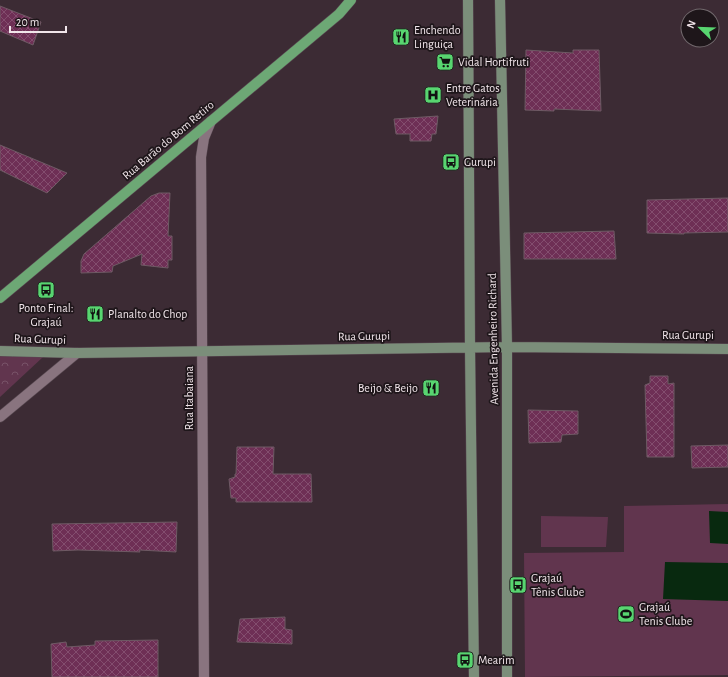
<svg xmlns="http://www.w3.org/2000/svg" width="728" height="677" viewBox="0 0 728 677" font-family="'Alegreya Sans',sans-serif">
  <style>
    .grass { fill: #61354e }
    .park { fill: url(#park-crowns) }
    .water { fill: #08290f }
    .building { fill: url(#building-cross-hatch); stroke: #6e5a64 }
    .lines { fill: none; stroke-linecap: round; stroke-linejoin: round }
    .street-casing { stroke: #594a52; stroke-width: 11 }
    .secondary-casing { stroke: #594a52; stroke-width: 11 }
    .primary-casing { stroke: #594a52; stroke-width: 11 }
    .street { stroke: #89747f; stroke-width: 10 }
    .secondary { stroke: #7b8e7a; stroke-width: 10 }
    .primary { stroke: #6da875; stroke-width: 10 }
    .labels { text-anchor: middle; dominant-baseline: central; stroke-width: 3.5; stroke-linejoin: round; paint-order: stroke }
    .poi-label { font-size: 12px; fill: #f1e5ea; stroke: #1e161a; text-anchor: start }
    .street-label { font-size: 12px; fill: #f1e5ea; stroke: #1e161a }
  </style>
  <defs>
    <pattern id="park-crowns" width="20" height="18" patternUnits="userSpaceOnUse"><rect width="20" height="18" fill="#61354e"/><path d="M2 6a3 3 0 1 1 6 0M12 15a3 3 0 1 1 6 0" fill="none" stroke="#785268"/></pattern>
    <pattern id="building-cross-hatch" width="8" height="8" patternUnits="userSpaceOnUse"><rect width="8" height="8" fill="#6e2f55"/><path d="M0 0l8 8M0 8l8-8" fill="none" stroke="#834d6e"/></pattern>
  </defs>
  <rect width="100%" height="100%" fill="#3c2b34"/>
  <path class="grass" d="M 728,504 L 728,675 L 525,677 L 524,553 L 624,552 L 624,506 Z
    M 541,516 L 608,517 L 606,547 L 541,547 Z"/>
  <path class="park" d="M 0,353 L 43,357 L 0,397 Z"/>
  <path class="water" d="M 709,511 L 728,512 L 728,544 L 710,543 Z
    M 665,562 L 728,563 L 728,601 L 663,599 Z"/>
  <path class="building" d="M 0,6 L 41,22 L 33,45 L 0,31 Z
    M 526,50 L 573,53 L 573,50 L 599,50 L 601,111 L 554,109 L 554,111 L 525,110 Z
    M 438,116 L 436,134 L 432,134 L 431,141 L 410,141 L 410,134 L 396,134 L 394,119 Z
    M 0,145 L 67,173 L 47,193 L 0,170 Z
    M 159,193 L 170,193 L 168,236 L 172,236 L 172,260 L 168,260 L 168,268 L 141,265 L 142,254 L 113,266 L 112,272 L 81,273 L 81,261 L 84,254 L 151,196 Z
    M 728,198 L 728,232 L 684,233 L 684,234 L 647,233 L 647,200 Z
    M 614,231 L 616,259 L 524,259 L 524,233 Z
    M 650,376 L 668,376 L 668,384 L 674,383 L 674,457 L 647,457 L 645,385 L 650,383 Z
    M 528,410 L 578,411 L 578,434 L 562,435 L 561,442 L 529,443 Z
    M 728,445 L 728,467 L 692,468 L 691,446 Z
    M 237,447 L 274,447 L 273,474 L 311,474 L 312,502 L 236,502 L 236,498 L 231,498 L 229,479 L 235,477 L 235,474 L 236,474 Z
    M 177,522 L 176,552 L 139,550 L 140,552 L 78,550 L 53,551 L 52,524 Z
    M 285,617 L 285,629 L 292,630 L 292,644 L 237,642 L 240,619 Z
    M 158,640 L 158,677 L 52,677 L 51,644 L 66,642 L 67,647 L 95,645 L 95,641 Z"/>
  <g class="lines">
    <defs>
      <path id="street" d="M 0,417 L 77,353
        M 204,677 L 201,157 L 204,138 L 211,121"/>
      <path id="secondary" d="M 468,0 L 470,348 L 474,677
        M 500,0 L 507,347 L 507,677
        M 0,351 L 77,353 L 507,347 L 728,349"/>
      <path id="primary" d="M 0,298 L 339,14 L 351,0"/>
    </defs>
    <use href="#street" class="street-casing"/>
    <use href="#secondary" class="secondary-casing"/>
    <use href="#primary" class="primary-casing"/>
    <use href="#street" class="street"/>
    <use href="#secondary" class="secondary"/>
    <use href="#primary" class="primary"/>
  </g>
  <defs>
    <symbol id="restaurant-square" viewBox="-11 -11 22 22"><rect x="-9" y="-9" width="18" height="18" rx="4" fill="#58d570" stroke="#1e161a"/><path d="M-5-6h1v4h1v-4h1v4h1v-4h1v5L-1.5 .5V6h-2V.5L-5-1ZM5-6V6H3V1.5H1.5Q1.5-4 5-6Z" fill="#111"/></symbol>
    <symbol id="supermarket-square" viewBox="-11 -11 22 22"><rect x="-9" y="-9" width="18" height="18" rx="4" fill="#58d570" stroke="#1e161a"/><path d="M-6-5.5h2.5l.6 2H6L4.5 2H-2.5L-4.4-4H-6ZM-1.5 3.2a1.3 1.3 0 1 0 .1 0ZM3 3.2a1.3 1.3 0 1 0 .1 0Z" fill="#111"/></symbol>
    <symbol id="hospital-square" viewBox="-11 -11 22 22"><rect x="-9" y="-9" width="18" height="18" rx="4" fill="#58d570" stroke="#1e161a"/><path d="M-5-5h3v3.5h4V-5h3V5h-3V1.5h-4V5h-3Z" fill="#111"/></symbol>
    <symbol id="bus-square" viewBox="-11 -11 22 22"><rect x="-9" y="-9" width="18" height="18" rx="4" fill="#58d570" stroke="#1e161a"/><path d="M-5-6H5V4H4V6H2V4H-2V6H-4V4H-5ZM-3.5-4V0h7V-4ZM-3.5 1.2v1.5H-2V1.2ZM2 1.2v1.5H3.5V1.2Z" fill="#111"/></symbol>
    <symbol id="stadium-square" viewBox="-11 -11 22 22"><rect x="-9" y="-9" width="18" height="18" rx="4" fill="#58d570" stroke="#1e161a"/><path d="M0-5a6.5 5 0 1 0 0 10a6.5 5 0 1 0 0-10ZM-3.5-1.8h7v3.6h-7Z" fill="#111"/></symbol>
  </defs>
  <g fill-rule="evenodd">
    <use href="#restaurant-square" x="391" y="27" width="20" height="20"/>
    <use href="#supermarket-square" x="435" y="52" width="20" height="20"/>
    <use href="#hospital-square" x="423" y="85" width="20" height="20"/>
    <use href="#bus-square" x="441" y="152" width="20" height="20"/>
    <use href="#bus-square" x="36" y="280" width="20" height="20"/>
    <use href="#restaurant-square" x="85" y="304" width="20" height="20"/>
    <use href="#restaurant-square" x="421" y="378" width="20" height="20"/>
    <use href="#bus-square" x="508" y="575" width="20" height="20"/>
    <use href="#stadium-square" x="616" y="604" width="20" height="20"/>
    <use href="#bus-square" x="455" y="650" width="20" height="20"/>
  </g>
  <g class="labels">
    <g class="poi-label">
      <text x="414" y="30">Enchendo<tspan x="414" dy="14">Linguiça</tspan></text>
      <text x="458" y="62">Vidal Hortifruti</text>
      <text x="446" y="88">Entre Gatos<tspan x="446" dy="14">Veterinária</tspan></text>
      <text x="464" y="162">Gurupi</text>
      <text x="46" y="308" text-anchor="middle">Ponto Final:<tspan x="46" dy="14">Grajaú</tspan></text>
      <text x="108" y="314">Planalto do Chop</text>
      <text x="418" y="388" text-anchor="end">Beijo &amp; Beijo</text>
      <text x="531" y="578">Grajaú<tspan x="531" dy="14">Tênis Clube</tspan></text>
      <text x="639" y="607">Grajaú<tspan x="639" dy="14">Tenis Clube</tspan></text>
      <text x="478" y="660">Mearim</text>
    </g>
    <g class="street-label">
      <text transform="translate(168 140) rotate(-40)">Rua Barão do Bom Retiro</text>
      <text x="688" y="335">Rua Gurupi</text>
      <text transform="translate(364 336) rotate(-1)">Rua Gurupi</text>
      <text transform="translate(40 339) rotate(2)">Rua Gurupi</text>
      <text transform="translate(493 339) rotate(-91)">Avenida Engenheiro Richard</text>
      <text transform="translate(189 398) rotate(-90)">Rua Itabaiana</text>
    </g>
  </g>
  <g transform="translate(700 28) rotate(293)"><circle r="19" fill="#1e161a" stroke="#72696d"/>
  <path d="M0-3L7 15L0 10L-7 15Z" fill="#58d570"/>
  <text y="-6" font-size="11" font-weight="bold" text-anchor="middle" fill="#f1e5ea">N</text>
  </g>
  <path d="M10 26v6h56v-6" fill="none" stroke="#f1e5ea" stroke-width="2"/>
  <text x="16" y="26" font-size="12" fill="#f1e5ea" stroke="#1e161a" stroke-width="3" paint-order="stroke">20 m</text>
</svg>
